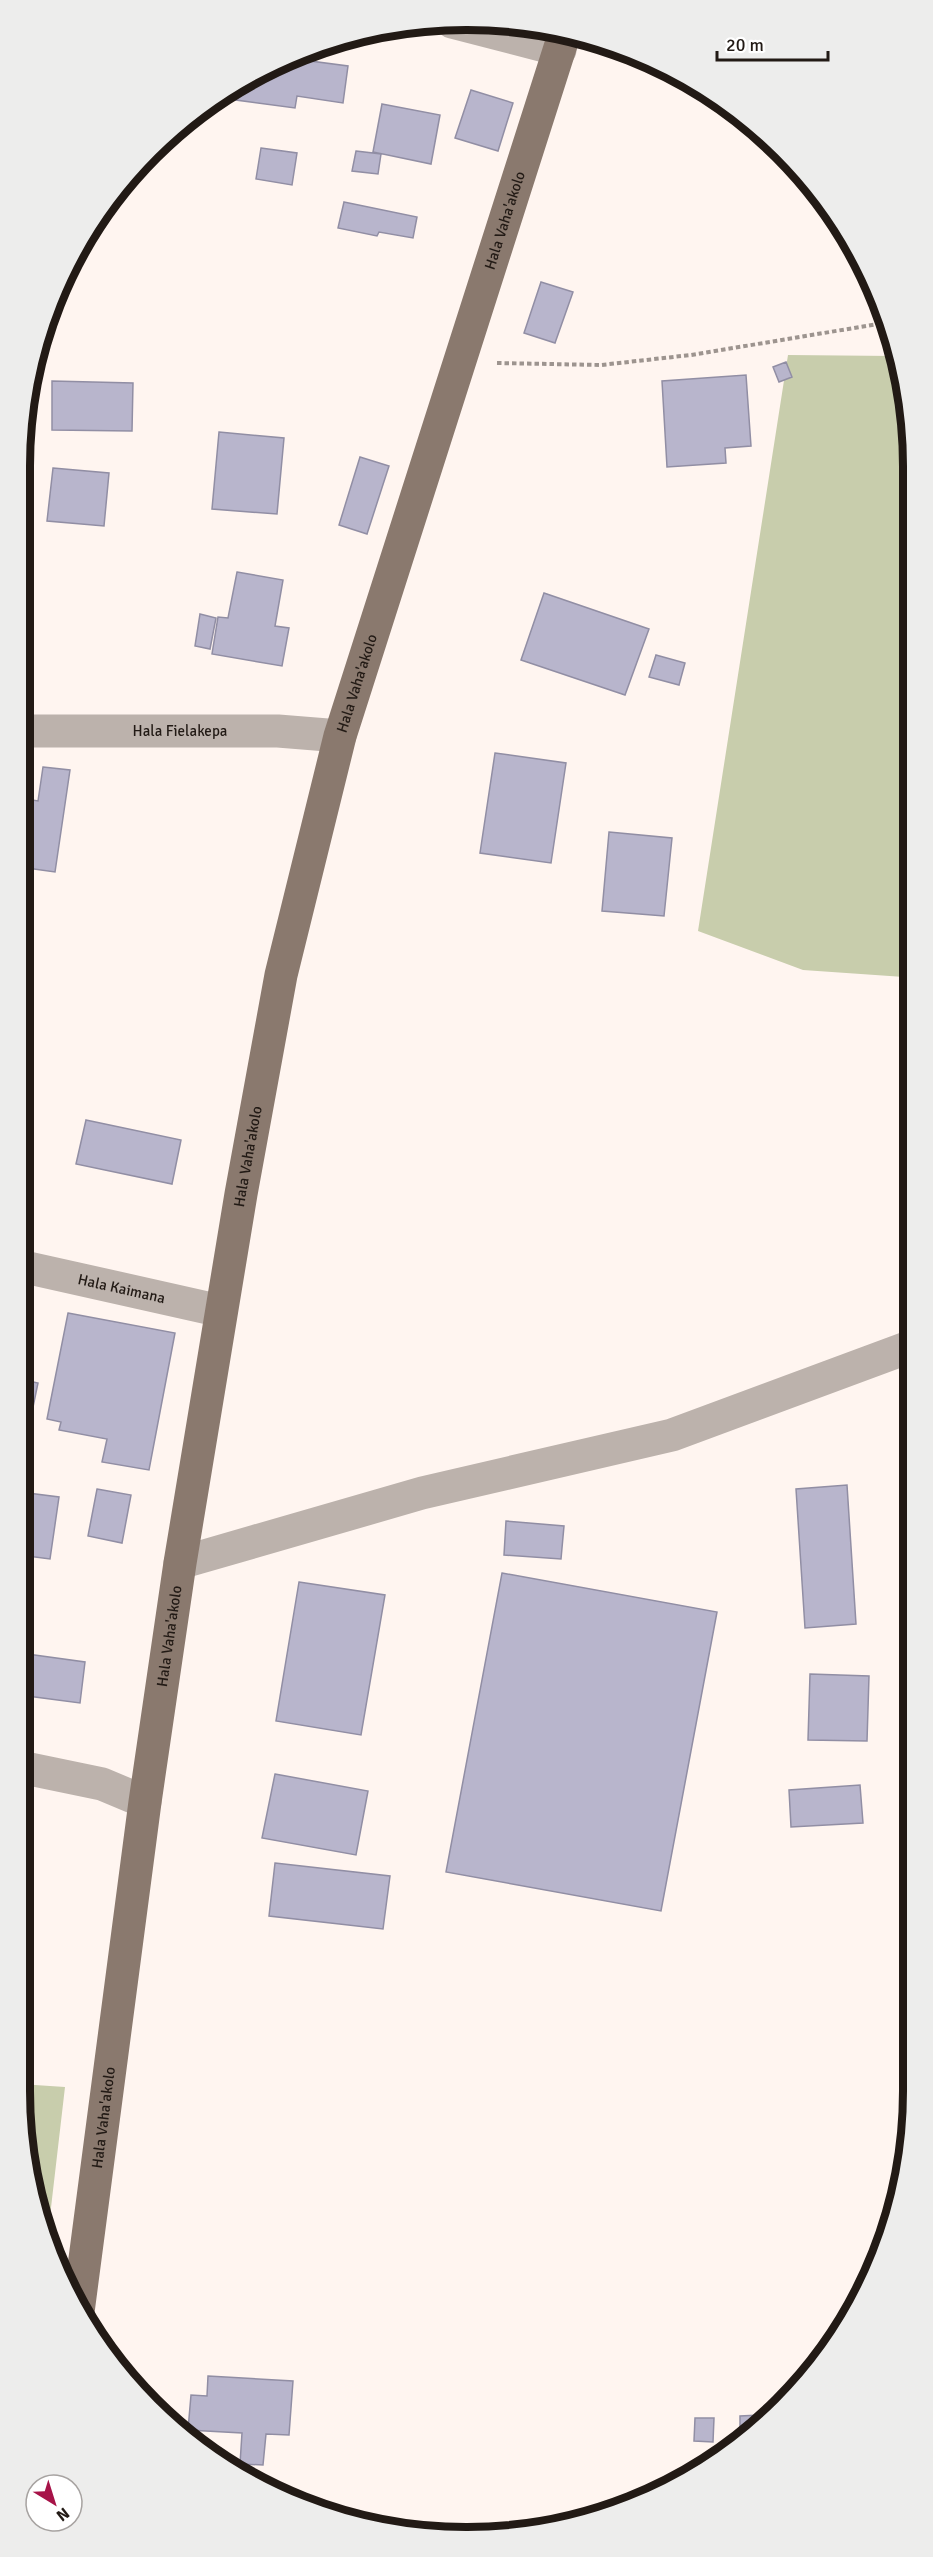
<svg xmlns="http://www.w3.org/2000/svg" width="933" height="2557" viewBox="0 0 933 2557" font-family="Signika,sans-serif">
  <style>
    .green { fill: #c8cdac }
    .building { fill: #b8b5cc; stroke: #918ea4; stroke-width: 1.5 }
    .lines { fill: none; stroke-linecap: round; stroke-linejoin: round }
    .path { stroke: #9d948f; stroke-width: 4; stroke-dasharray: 4.5 3; stroke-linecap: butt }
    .minor { stroke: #bcb2ac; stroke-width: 33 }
    .major { stroke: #8a796e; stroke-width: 33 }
    .labels { text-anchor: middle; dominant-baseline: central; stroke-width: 5; stroke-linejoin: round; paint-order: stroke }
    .street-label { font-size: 15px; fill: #221a15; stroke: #fff }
    .rim { fill: none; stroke: #221a15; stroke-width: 8 }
  </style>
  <rect width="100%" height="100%" fill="#fff5f0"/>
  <path class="green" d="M 788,355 L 894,356 L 910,408 L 911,990 L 904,977 L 803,970 L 698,931 Z
    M 20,2084 L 65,2087 L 47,2242 L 43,2234 Z"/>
  <path class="building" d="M 304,52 L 303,60 L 348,66 L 343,103 L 297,96 L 295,108 L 236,100 L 238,83 L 243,79 Z
    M 696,86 L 715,95 L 698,97 Z
    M 471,90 L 513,103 L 498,151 L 455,138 Z
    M 382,104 L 440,115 L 431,164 L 373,152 Z
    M 261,148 L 297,153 L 292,185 L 256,179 Z
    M 356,151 L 381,154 L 378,174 L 352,171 Z
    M 344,202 L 417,217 L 413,238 L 379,232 L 377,236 L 338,228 Z
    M 541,282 L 573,292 L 555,343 L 524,333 Z
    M 786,362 L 792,377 L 779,382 L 773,367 Z
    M 746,375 L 751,446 L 725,448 L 726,463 L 667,467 L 662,381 Z
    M 52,381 L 133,383 L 132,431 L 52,430 Z
    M 219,432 L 284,438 L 277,514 L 212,509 Z
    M 360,457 L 389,466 L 367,534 L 339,525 Z
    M 53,468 L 109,473 L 104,526 L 47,521 Z
    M 237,572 L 283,580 L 275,626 L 289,628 L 282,666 L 212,654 L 218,617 L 228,618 Z
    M 544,593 L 649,629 L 625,695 L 521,660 Z
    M 200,614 L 216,618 L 210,649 L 195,646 Z
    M 656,655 L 685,663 L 679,685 L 649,677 Z
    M 495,753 L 566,763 L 551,863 L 480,853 Z
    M 43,767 L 70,770 L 55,872 L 20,867 L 20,798 L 38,801 Z
    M 609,832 L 672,838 L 664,916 L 602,911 Z
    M 86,1120 L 181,1140 L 172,1184 L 76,1164 Z
    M 68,1313 L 175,1333 L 149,1470 L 102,1462 L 107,1439 L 59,1430 L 61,1422 L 47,1419 Z
    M 20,1379 L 38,1383 L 23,1455 L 20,1454 Z
    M 847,1485 L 856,1624 L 805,1628 L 796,1489 Z
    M 97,1489 L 131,1495 L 122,1543 L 88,1536 Z
    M 20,1492 L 59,1497 L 50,1559 L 20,1555 Z
    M 506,1521 L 564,1526 L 561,1559 L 504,1555 Z
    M 502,1573 L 717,1612 L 661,1911 L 446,1872 Z
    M 299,1582 L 385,1595 L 361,1735 L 276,1721 Z
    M 20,1653 L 85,1662 L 80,1703 L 20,1695 Z
    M 810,1674 L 869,1676 L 867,1741 L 808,1740 Z
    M 275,1774 L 368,1791 L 356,1855 L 262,1838 Z
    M 860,1785 L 863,1823 L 791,1827 L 789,1790 Z
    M 275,1863 L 390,1876 L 383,1929 L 269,1916 Z
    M 208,2376 L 293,2381 L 289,2435 L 266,2434 L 263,2465 L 240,2464 L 242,2433 L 188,2430 L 191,2395 L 207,2396 Z
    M 760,2415 L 760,2419 L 748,2431 L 740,2431 L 740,2416 Z
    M 695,2418 L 714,2418 L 713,2442 L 694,2441 Z"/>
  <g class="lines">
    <path class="path" d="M 497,363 L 601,365 L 691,355 L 884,323"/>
    <g class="minor">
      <path d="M 452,22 L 560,50"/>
      <path id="s1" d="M 20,731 L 278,731 L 340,736"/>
      <path id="s2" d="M 20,1266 L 221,1311"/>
      <path d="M 180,1563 L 422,1493 L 672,1435 L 912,1346"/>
      <path d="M 20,1767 L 102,1784 L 145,1802"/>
    </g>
    <path class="major" id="s3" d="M 78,2312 L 145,1802 L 180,1563 L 241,1194 L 281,975 L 340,736 L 565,32"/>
  </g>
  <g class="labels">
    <g class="street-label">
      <text stroke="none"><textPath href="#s3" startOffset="2140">Hala Vaha'akolo</textPath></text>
      <text stroke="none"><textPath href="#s3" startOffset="1654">Hala Vaha'akolo</textPath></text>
      <text stroke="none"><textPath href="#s1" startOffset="160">Hala Fielakepa</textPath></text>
      <text stroke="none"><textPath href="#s3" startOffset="1168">Hala Vaha'akolo</textPath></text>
      <text stroke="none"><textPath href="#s2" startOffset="104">Hala Kaimana</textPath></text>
      <text stroke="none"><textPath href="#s3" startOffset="682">Hala Vaha'akolo</textPath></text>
      <text stroke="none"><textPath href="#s3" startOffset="196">Hala Vaha'akolo</textPath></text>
    </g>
  </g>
  <path d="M0 0H933V2557H0ZM466 30H467A436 436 0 0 1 903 466V2091A436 436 0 0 1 467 2527H466A436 436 0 0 1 30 2091V466A436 436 0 0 1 466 30Z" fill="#ededec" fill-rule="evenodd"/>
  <path class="rim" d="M466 30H467A436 436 0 0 1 903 466V2091A436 436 0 0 1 467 2527H466A436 436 0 0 1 30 2091V466A436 436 0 0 1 466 30Z"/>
  <g transform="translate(54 2503) rotate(142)"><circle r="28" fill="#ffffff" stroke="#a7a3a1" stroke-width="1.5"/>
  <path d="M0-4.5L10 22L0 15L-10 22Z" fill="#a71348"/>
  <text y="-9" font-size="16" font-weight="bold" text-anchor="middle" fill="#221a15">N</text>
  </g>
  <path d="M717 51v9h111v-9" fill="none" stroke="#221a15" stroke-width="3"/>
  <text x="726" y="51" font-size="18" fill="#221a15" stroke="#ffffff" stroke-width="4.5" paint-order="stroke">20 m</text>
</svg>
